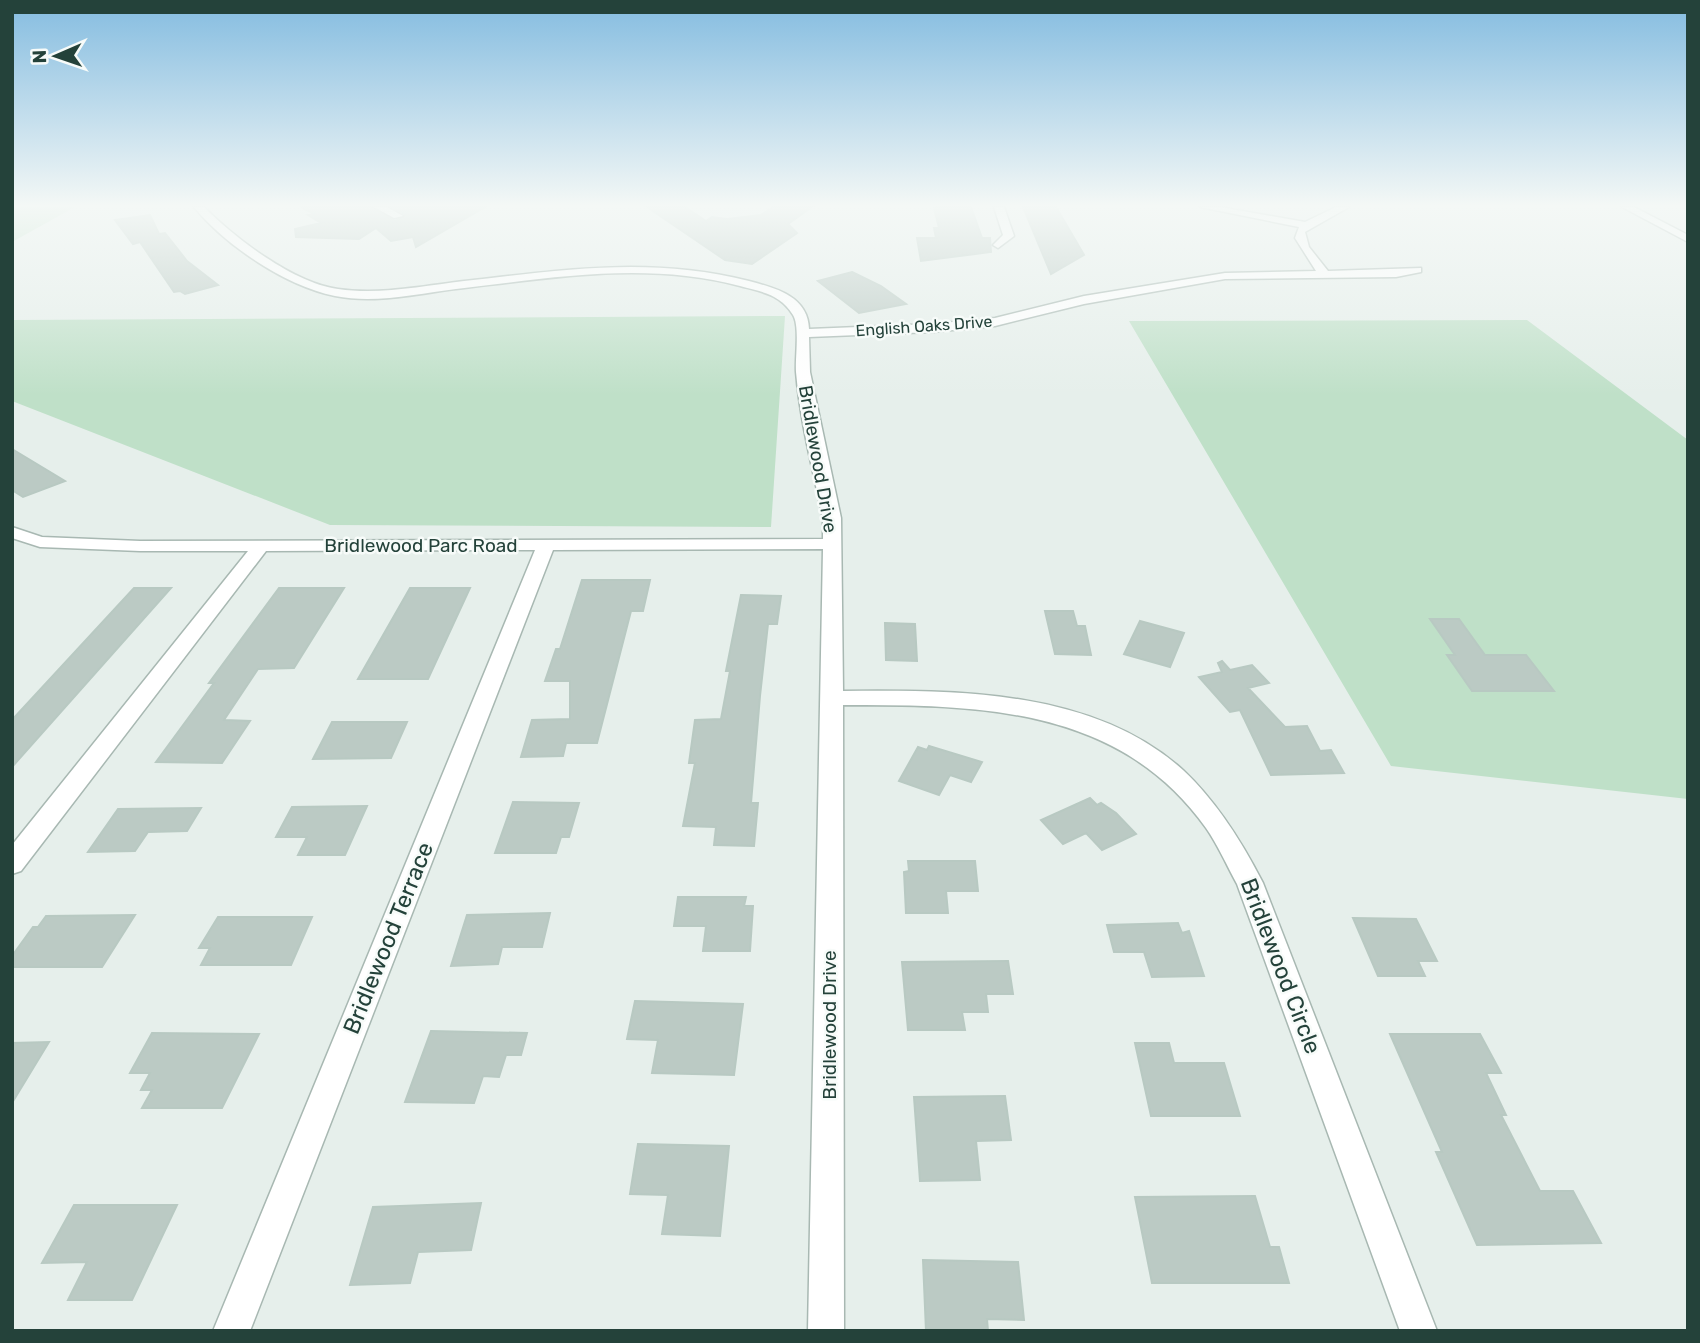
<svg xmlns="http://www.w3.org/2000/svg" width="1700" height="1343" viewBox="0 0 1700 1343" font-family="Rubik,sans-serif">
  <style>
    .green { fill: #bfe0c8 }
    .building { fill: #bbcac4; stroke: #b8c9c2; stroke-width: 2 }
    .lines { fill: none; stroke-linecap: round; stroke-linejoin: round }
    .street-casing { stroke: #a8b8b2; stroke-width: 3 }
    .street { fill: #fff; fill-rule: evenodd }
    .labels { text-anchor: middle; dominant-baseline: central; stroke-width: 5; stroke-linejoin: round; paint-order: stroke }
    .far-street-label { font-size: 16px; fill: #24423a; stroke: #f7fbf9 }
    .street-label { font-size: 19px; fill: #24423a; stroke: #f7fbf9 }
    .near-street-label { font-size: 23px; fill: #24423a; stroke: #f7fbf9 }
  </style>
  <rect width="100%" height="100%" fill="#e6efeb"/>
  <path class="green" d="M 12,207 L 75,207 L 12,242 Z
    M 785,316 L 771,527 L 330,525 L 12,401 L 12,320 Z
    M 1527,320 L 1688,440 L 1688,799 L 1391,766 L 1129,321 Z"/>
  <path class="building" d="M 301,207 L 372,207 L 395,221 L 406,215 L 392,207 L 485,207 L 416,247 L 413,237 L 391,241 L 376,228 L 359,239 L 296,237 L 295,229 L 321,223 L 308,215 L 314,214 Z
    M 647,207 L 685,207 L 706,221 L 712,217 L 727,219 L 761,215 L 773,207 L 812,207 L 788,224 L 797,233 L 752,264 L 725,260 Z
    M 945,207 L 971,207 L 982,238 L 990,238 L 991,252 L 921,261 L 917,238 L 936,238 L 934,228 L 939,228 L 934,208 Z
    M 1023,207 L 1056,207 L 1084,255 L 1051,274 Z
    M 150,215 L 159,234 L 165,233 L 187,261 L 218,285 L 185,294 L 180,291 L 174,292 L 140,242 L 133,244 L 115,220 Z
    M 852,272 L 881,286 L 906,304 L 859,313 L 818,281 Z
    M 12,449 L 65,481 L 23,497 L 12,490 Z
    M 582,580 L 650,580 L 643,611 L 631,611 L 597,743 L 566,743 L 563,756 L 521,757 L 532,720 L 570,719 L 570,681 L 545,681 L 556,649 L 560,649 Z
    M 134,588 L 171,588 L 12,767 L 12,720 Z
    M 279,588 L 344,588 L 294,668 L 258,669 L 224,720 L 250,721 L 222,763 L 156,762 L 214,683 L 209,683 Z
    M 410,588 L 470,588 L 428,679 L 358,679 Z
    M 741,595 L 781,596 L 777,624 L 768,624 L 760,696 L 751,803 L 758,803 L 754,846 L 714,845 L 716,827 L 683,826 L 695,763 L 689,763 L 695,720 L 721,719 L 730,671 L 726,671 Z
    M 1045,611 L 1073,611 L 1077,626 L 1085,626 L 1091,655 L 1055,654 Z
    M 1430,619 L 1459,619 L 1485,655 L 1526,655 L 1554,691 L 1472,691 L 1447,655 L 1455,655 Z
    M 1140,621 L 1184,633 L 1170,667 L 1124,654 Z
    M 885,623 L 915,624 L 917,661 L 886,660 Z
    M 1222,661 L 1230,670 L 1252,665 L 1269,683 L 1248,688 L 1285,727 L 1307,726 L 1320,751 L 1331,750 L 1344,773 L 1271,775 L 1240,710 L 1230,712 L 1199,677 L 1222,672 L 1218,663 Z
    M 332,722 L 407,722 L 391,758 L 313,759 Z
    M 929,746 L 982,762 L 971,782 L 950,775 L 939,795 L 899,781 L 918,747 L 927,750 Z
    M 1090,798 L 1097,805 L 1101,803 L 1116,813 L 1136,834 L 1102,850 L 1086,833 L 1063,844 L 1041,820 Z
    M 513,802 L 579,803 L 569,837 L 561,837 L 556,853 L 495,853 Z
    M 367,806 L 345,855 L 298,855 L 307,837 L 276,837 L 292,807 Z
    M 201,808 L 187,831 L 148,832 L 135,851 L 88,852 L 118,809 Z
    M 908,861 L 975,861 L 978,891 L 946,891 L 948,913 L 906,913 L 904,872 L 909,871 Z
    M 678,897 L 746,897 L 744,906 L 753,906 L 750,951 L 703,951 L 706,926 L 674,926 Z
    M 550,913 L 542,947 L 502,947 L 498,964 L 451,966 L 467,915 Z
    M 135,915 L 102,967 L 12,967 L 12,956 L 33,927 L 38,927 L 46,916 Z
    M 218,917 L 312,917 L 291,965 L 201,965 L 210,948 L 199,948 Z
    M 1353,918 L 1416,919 L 1437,961 L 1418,961 L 1425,976 L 1378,976 Z
    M 1178,923 L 1182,933 L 1189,931 L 1204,976 L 1152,977 L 1144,952 L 1114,952 L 1107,925 Z
    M 1008,961 L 1013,994 L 986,994 L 988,1012 L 962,1012 L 965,1030 L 908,1030 L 902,962 Z
    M 635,1001 L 743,1004 L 734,1075 L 652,1073 L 658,1040 L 627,1039 Z
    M 431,1031 L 527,1033 L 521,1055 L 506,1055 L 499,1077 L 483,1076 L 474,1103 L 405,1102 Z
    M 152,1033 L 259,1034 L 222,1108 L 142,1108 L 152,1090 L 141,1090 L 150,1073 L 130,1073 Z
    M 1390,1034 L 1480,1034 L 1501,1073 L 1486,1073 L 1506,1115 L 1501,1115 L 1540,1191 L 1573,1191 L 1601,1243 L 1477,1245 L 1436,1152 L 1442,1152 Z
    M 49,1042 L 12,1103 L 12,1043 Z
    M 1135,1043 L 1169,1043 L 1174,1063 L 1224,1063 L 1240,1116 L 1151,1116 Z
    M 1005,1096 L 1011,1140 L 976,1141 L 980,1180 L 920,1181 L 914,1097 Z
    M 638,1144 L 729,1146 L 720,1236 L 662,1234 L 668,1195 L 630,1194 Z
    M 1255,1196 L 1270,1247 L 1279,1247 L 1289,1283 L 1152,1283 L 1135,1197 Z
    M 481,1203 L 471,1250 L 418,1252 L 410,1283 L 350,1285 L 373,1207 Z
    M 74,1205 L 177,1205 L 132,1300 L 68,1300 L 87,1262 L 42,1263 Z
    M 923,1260 L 1018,1262 L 1024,1320 L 987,1319 L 988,1331 L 926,1331 Z"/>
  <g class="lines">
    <defs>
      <path id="street" d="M 194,207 L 204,207 C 235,238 293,283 338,289 C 379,295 423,286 464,281 C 562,270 651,256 749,281 C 775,288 808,296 809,329 L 932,324 L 995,318 L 1084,296 L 1225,273 L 1316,271 L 1295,238 L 1299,227 L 1200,207 L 1220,207 L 1305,222 L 1336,207 L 1349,207 L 1305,232 L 1309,247 L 1328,271 L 1421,268 L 1421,272 L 1396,277 L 1225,279 L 1084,304 L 995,326 L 932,332 L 809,337 L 810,372 L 841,518 L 843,691 C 956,690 1093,689 1183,770 C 1217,802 1242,842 1263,883 L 1437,1331 L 1400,1331 L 1237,884 C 1227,866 1218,845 1206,828 C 1119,706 979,705 843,705 L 844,1331 L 808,1331 L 823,549 L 553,550 L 250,1331 L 213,1331 L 535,550 L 266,551 L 21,871 L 12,874 L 12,845 L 248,551 L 140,551 L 40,547 L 12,538 L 12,527 L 42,537 L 140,541 L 823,539 L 823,518 C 813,470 800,421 796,372 C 795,358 800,326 793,315 C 780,294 762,292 740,286 C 646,261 550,278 456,289 C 417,294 374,304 335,296 C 286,286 226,246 194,207 Z
        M 374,207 L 387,207 L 403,216 L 394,218 Z
        M 994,207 L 1004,207 L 1014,236 L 998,248 L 993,245 L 1003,235 Z
        M 1622,207 L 1634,207 L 1688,235 L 1688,242 Z"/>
    </defs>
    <use href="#street" class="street-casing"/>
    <use href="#street" class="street"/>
  </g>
  <linearGradient id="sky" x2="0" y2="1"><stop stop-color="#84bce0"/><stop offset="0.52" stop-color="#f4f8f6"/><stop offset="1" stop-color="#f4f8f6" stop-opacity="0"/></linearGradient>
  <rect width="1700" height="395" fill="url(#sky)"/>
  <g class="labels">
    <g class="far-street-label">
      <text transform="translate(924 326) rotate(-4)">English Oaks Drive</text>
    </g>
    <g class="street-label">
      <text transform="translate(818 459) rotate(80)">Bridlewood Drive</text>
      <text x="421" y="545">Bridlewood Parc Road</text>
      <text transform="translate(829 1025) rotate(-90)">Bridlewood Drive</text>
    </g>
    <g class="near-street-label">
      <text transform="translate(388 938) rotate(-68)">Bridlewood Terrace</text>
      <text transform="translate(1281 966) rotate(69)">Bridlewood Circle</text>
    </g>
  </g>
  <rect width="1700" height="1343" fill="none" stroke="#24423a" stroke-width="28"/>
  <g transform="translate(56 56) rotate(268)" stroke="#f7fbf9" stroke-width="5" paint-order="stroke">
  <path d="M0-5L12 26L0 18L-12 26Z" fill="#24423a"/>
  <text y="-10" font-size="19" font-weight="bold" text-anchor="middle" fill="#24423a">N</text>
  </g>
</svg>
